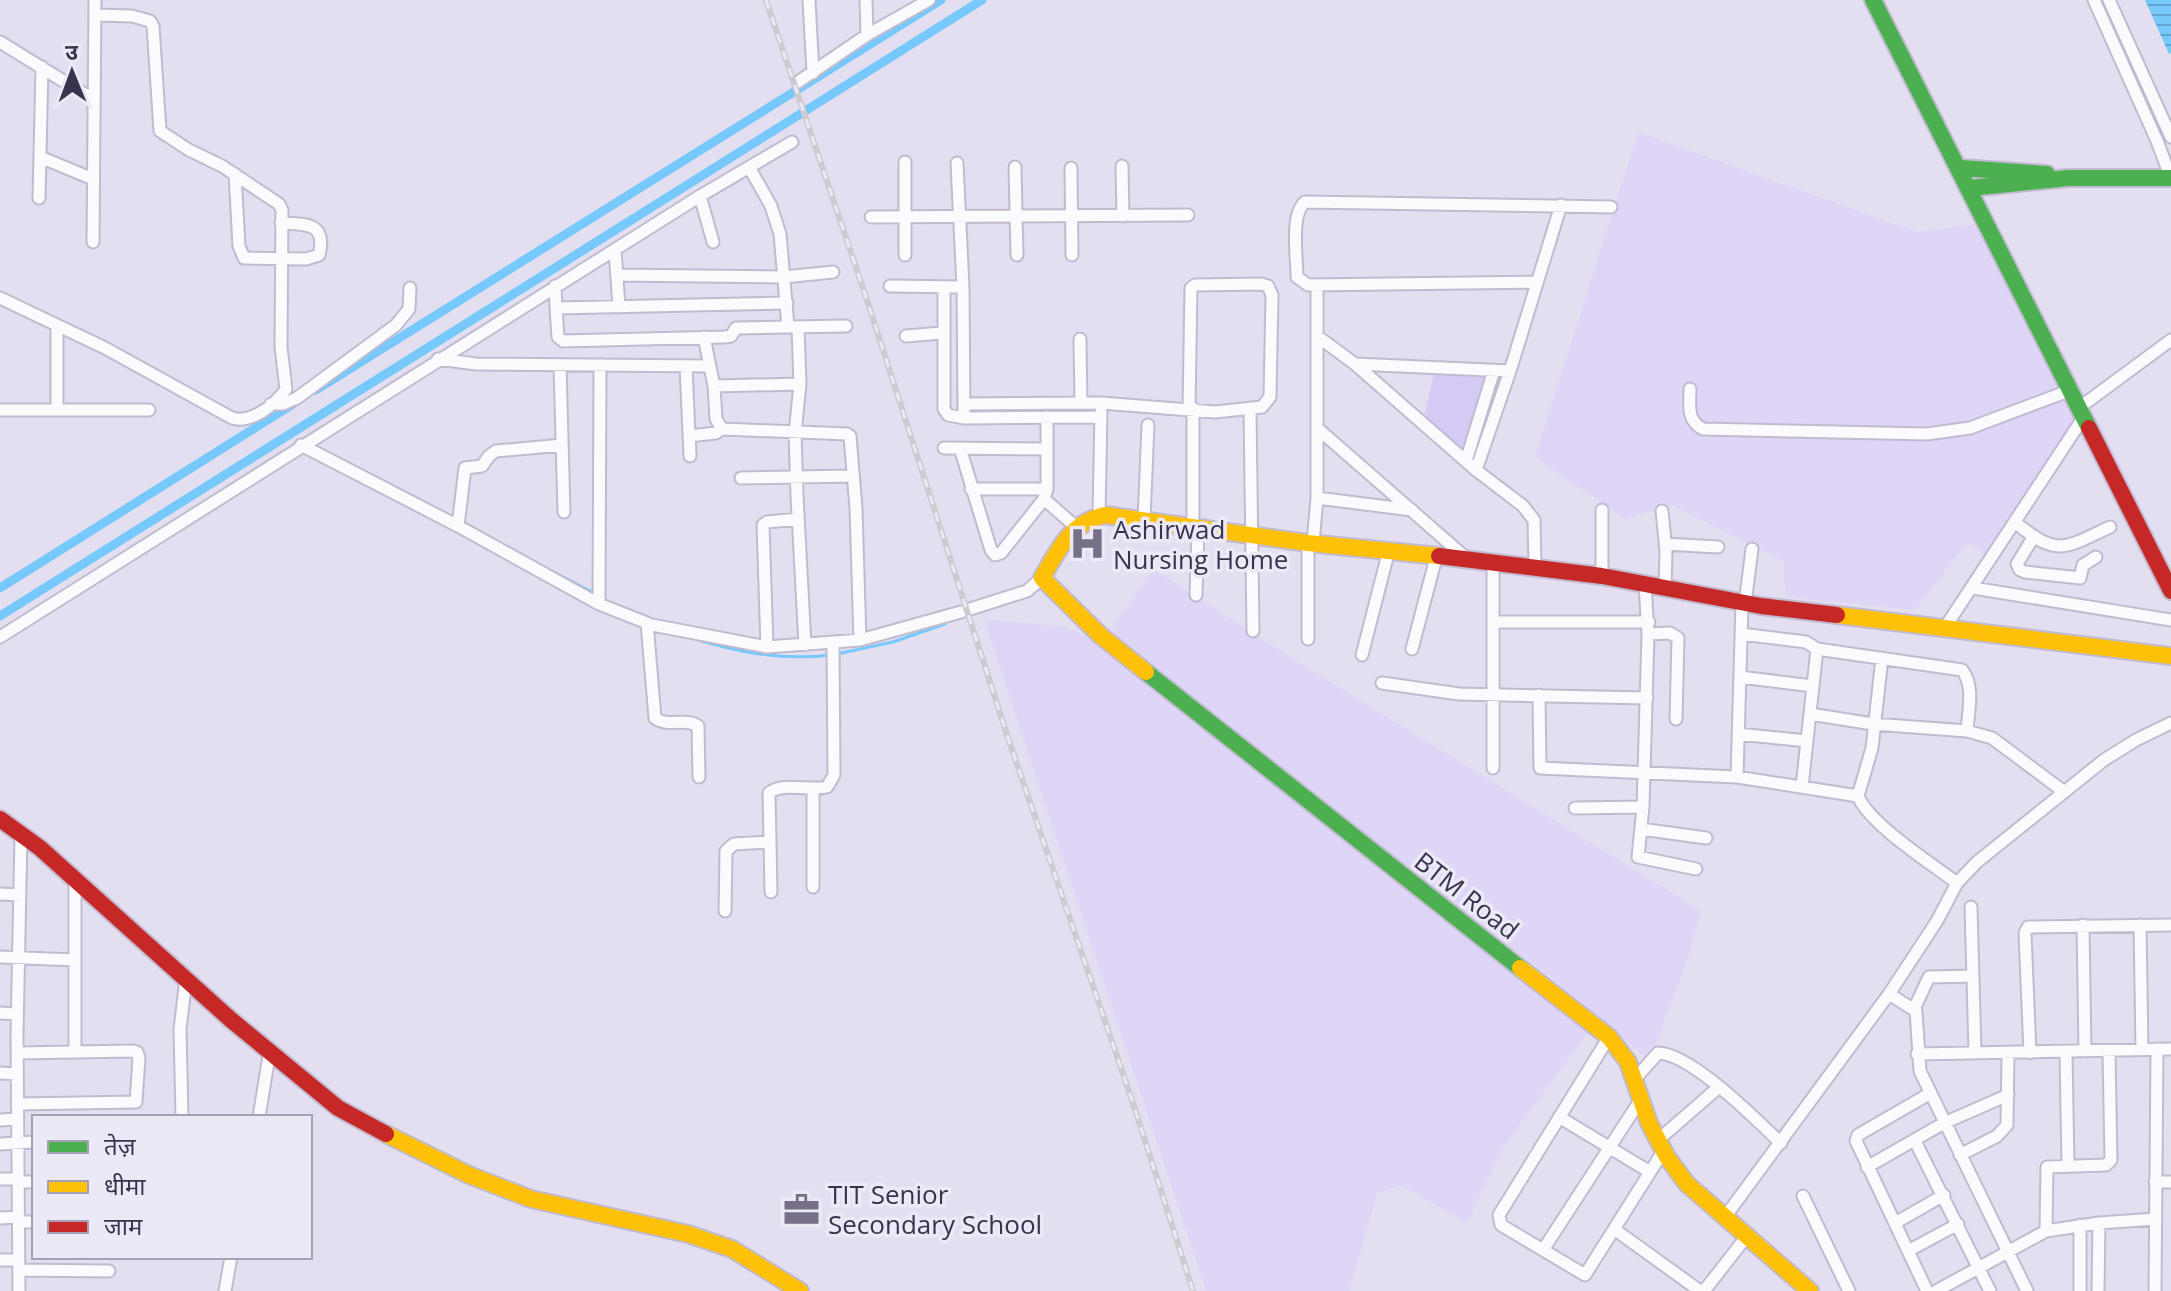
<svg xmlns="http://www.w3.org/2000/svg" width="2171" height="1291" viewBox="0 0 2171 1291" font-family="'Open Sans','Noto Sans Devanagari',sans-serif">
  <style>
    .built { fill: #ded5f7 }
    .park { fill: #d5c9f6 }
    .water { fill: url(#water-rules) }
    .lines { fill: none; stroke-linecap: round; stroke-linejoin: round }
    .stream { stroke: #76c9fa; stroke-width: 3 }
    .canal { stroke: #76c9fa; stroke-width: 9 }
    .street-casing { stroke: #c1bbd0; stroke-width: 15 }
    .fast-casing { stroke: #c1bbd0; stroke-width: 20 }
    .slow-casing { stroke: #c1bbd0; stroke-width: 20 }
    .jam-casing { stroke: #c1bbd0; stroke-width: 20 }
    .street { stroke: #fbfafd; stroke-width: 11 }
    .fast { stroke: #4caf50; stroke-width: 16 }
    .slow { stroke: #ffc107; stroke-width: 16 }
    .jam { stroke: #c62828; stroke-width: 16 }
    .rail-casing { stroke: #cccbd1; stroke-width: 6 }
    .rail { stroke: #ece9f7; stroke-width: 3; stroke-dasharray: 9; stroke-linecap: butt }
    .labels { text-anchor: middle; dominant-baseline: central; stroke-width: 7; stroke-linejoin: round; paint-order: stroke }
    .poi-label { font-size: 26px; fill: #3a334f; stroke: #ece9f7; text-anchor: start }
    .street-label { font-size: 26px; fill: #3a334f; stroke: #ece9f7 }
  </style>
  <defs>
    <pattern id="water-rules" width="6" height="5" patternUnits="userSpaceOnUse" patternTransform="scale(2)"><rect width="6" height="5" fill="#76c9fa"/><path d="M0 2.5h6" fill="none" stroke="#62a4cd"/></pattern>
  </defs>
  <rect width="100%" height="100%" fill="#e4dff0"/>
  <path class="built" d="M 1638,132 L 1917,232 L 1977,224 L 2075,417 L 1987,556 L 1968,542 L 1915,610 L 1786,597 L 1783,561 L 1672,505 L 1625,519 L 1535,457 Z
    M 1153,569 L 1287,655 L 1701,911 L 1687,960 L 1650,1061 L 1552,978 L 1292,783 L 1108,634 Z
    M 984,619 L 1067,627 L 1096,641 L 1589,1031 L 1500,1152 L 1467,1222 L 1400,1185 L 1377,1194 L 1349,1291 L 1206,1291 Z"/>
  <path class="park" d="M 1434,374 L 1487,375 L 1464,451 L 1424,418 Z"/>
  <path class="water" d="M 2145,0 L 2171,0 L 2171,53 L 2169,54 Z"/>
  <g class="lines">
    <path class="stream" d="M 528,559 L 596,594
      M 692,638 C 737,652 782,661 830,655
      M 837,654 L 893,642 L 945,624"/>
    <path class="canal" d="M 316,390 L 941,0
      M 0,588 L 293,404
      M 0,616 L 982,0"/>
    <defs>
      <path id="street" d="M 809,0 L 813,73
        M 866,0 L 867,35
        M 2094,0 L 2157,141 L 2171,178
        M 2109,0 L 2171,137
        M 0,42 L 94,100
        M 798,82 L 867,35 L 929,0
        M 40,157 L 93,179
        M 905,162 L 905,255
        M 957,163 L 963,287 L 964,411
        M 1122,166 L 1123,216
        M 749,167 L 771,206 L 780,234 L 788,327
        M 1015,167 L 1017,255
        M 1071,168 L 1072,255
        M 235,174 L 239,246 L 244,258 L 306,259 L 319,255 C 327,223 307,224 281,223
        M 700,196 L 713,242
        M 39,198 L 42,67
        M 871,217 L 1188,215
        M 93,242 L 95,0
        M 615,250 L 619,307
        M 617,275 L 784,277 L 833,272
        M 1536,282 L 1308,285 L 1297,277 C 1297,257 1290,214 1305,202 L 1611,207
        M 555,286 L 556,308 L 787,303
        M 890,286 L 963,287
        M 944,287 L 944,409 L 948,415 L 964,418 L 1101,417
        M 0,298 L 105,348 L 232,418 C 251,424 275,405 286,389 L 281,347 L 282,210 L 279,204 L 222,166 L 189,150 L 160,131 L 153,26 L 150,21 L 132,16 L 96,15
        M 556,308 L 558,337 L 563,341 L 725,337 L 731,336 L 736,328 L 846,326
        M 798,328 L 800,384 L 795,433 L 797,496 L 805,645
        M 906,336 L 942,333
        M 1317,336 L 1355,364 L 1476,470 L 1523,506 L 1534,520 L 1535,568
        M 704,337 L 714,386 L 716,419 L 722,429 L 847,434 L 850,436 L 856,508 L 860,640
        M 1080,339 L 1081,403
        M 438,359 L 476,364 L 708,366
        M 1355,364 L 1510,371
        M 560,365 L 564,512
        M 686,366 L 690,456
        M 714,386 L 800,384
        M 1690,389 C 1690,405 1686,420 1703,429 L 1927,434 L 1970,428 L 2071,390
        M 2087,402 L 2171,340
        M 271,404 L 283,404 L 297,398 L 396,325 L 409,309 L 410,288
        M 964,404 L 1101,403 L 1215,412 L 1262,407 L 1270,397 L 1272,295 L 1268,286 L 1261,284 L 1195,285 L 1191,288 L 1189,408
        M 57,408 L 57,325
        M 1193,408 L 1193,527
        M 0,410 L 149,410
        M 1250,410 L 1253,631
        M 1047,417 L 1047,489 L 1044,499 L 1076,527
        M 1317,428 L 1466,558
        M 689,436 L 716,433 L 722,429
        M 301,445 L 458,526 L 599,604 L 647,623 L 655,718 C 668,728 686,717 698,726 L 699,777
        M 944,448 L 1047,449
        M 960,448 L 991,550 L 995,555 L 1001,553 L 1044,499
        M 1466,461 L 1494,370
        M 1476,470 L 1510,371 L 1561,205
        M 741,478 L 853,476
        M 971,489 L 1047,489
        M 1317,498 L 1412,510
        M 1662,511 L 1666,551 L 1665,588
        M 1099,515 L 1101,412
        M 1144,520 L 1148,425
        M 2015,522 C 2057,558 2065,548 2110,527
        M 458,526 L 465,468 L 482,466 L 489,456 L 496,451 L 562,445
        M 2034,536 L 2017,564 L 2020,570 L 2025,572 L 2080,578 L 2083,565 L 2096,557
        M 1308,543 L 1308,639
        M 1313,543 L 1317,498 L 1317,286
        M 1665,544 L 1718,547
        M 1493,561 L 1493,768
        M 1602,576 L 1602,510
        M 1645,584 L 1648,634 L 1643,807 L 1638,857 L 1696,869
        M 1973,588 L 2171,620
        M 1196,595 L 1198,528
        M 599,604 L 600,365
        M 1745,604 L 1752,549
        M 967,610 L 1027,591 L 1042,578
        M 1493,622 L 1649,622
        M 647,624 L 767,647 L 860,640 L 961,612
        M 1944,629 L 2083,418
        M 1648,634 L 1670,633 L 1678,638 L 1676,719
        M 1741,634 L 1806,642 L 1817,649 L 1962,670 C 1975,686 1968,712 1967,731
        M 0,637 L 700,196 L 792,142
        M 767,647 L 763,525 L 767,522 L 798,519
        M 1412,649 L 1437,554
        M 1362,655 L 1389,550
        M 1740,677 L 1813,686
        M 1382,683 L 1459,694 L 1647,698
        M 1539,695 L 1540,768 L 1737,777 L 1858,796 C 1869,824 1932,864 1957,883
        M 1810,714 L 1873,724 L 1967,731 L 1992,738 L 2063,791
        M 1738,734 L 1807,741
        M 1737,777 L 1742,603
        M 1802,787 L 1817,649
        M 813,790 L 813,887
        M 1858,796 L 1872,748 L 1882,658
        M 1575,808 L 1643,807
        M 1641,829 L 1706,838
        M 75,880 L 75,1052
        M 771,892 L 769,793 C 782,782 810,791 827,787 L 834,775 L 833,643
        M 0,894 L 20,895
        M 1971,907 L 1975,1052
        M 725,911 L 726,851 L 734,844 L 769,842
        M 2083,925 L 2085,1051
        M 2140,925 L 2142,1050
        M 0,957 L 75,960
        M 1889,994 L 1916,1011 L 1920,1071 L 2027,1291
        M 1914,1009 L 1929,977 L 1973,976
        M 0,1013 L 17,1014
        M 1609,1037 L 1499,1215 L 1501,1225 L 1585,1275 L 1664,1150
        M 2066,1052 L 2068,1165
        M 2030,1053 L 2025,933 L 2028,927 L 2171,925
        M 1917,1054 L 2171,1049
        M 0,1073 L 17,1074
        M 1634,1080 L 1658,1053 C 1692,1054 1755,1119 1781,1143
        M 17,1104 L 136,1102 L 139,1058 L 137,1052 L 133,1051 L 17,1053
        M 182,1117 L 180,1029 L 186,979
        M 259,1117 L 270,1050
        M 1559,1117 L 1650,1172
        M 0,1120 L 17,1119
        M 1658,1140 L 1719,1087
        M 1915,1141 L 1990,1291
        M 0,1144 L 34,1142
        M 1960,1155 L 1997,1136 L 2007,1125 L 2008,1053
        M 1867,1167 L 1944,1123 L 2008,1095
        M 0,1179 L 19,1179
        M 19,1182 L 34,1182
        M 2155,1182 L 2171,1182
        M 1803,1196 L 1849,1291
        M 1725,1217 L 1889,994 L 1937,921 L 1957,883 L 1977,862 L 2104,760 L 2136,740 L 2171,723
        M 0,1218 L 19,1217
        M 19,1222 L 34,1222
        M 1895,1223 L 1944,1195
        M 2080,1225 L 2080,1291
        M 1614,1229 L 1700,1291
        M 2046,1231 L 2047,1167 L 2106,1165 L 2111,1160 L 2109,1052
        M 1543,1250 L 1641,1099
        M 1908,1251 L 1958,1224
        M 0,1260 L 18,1260
        M 19,1270 L 109,1271
        M 19,1291 L 17,1034 L 21,835
        M 225,1291 L 231,1257
        M 1704,1291 L 1747,1236
        M 1927,1291 L 1856,1141 L 1858,1135 L 1929,1094
        M 1936,1291 L 2046,1231 L 2099,1223 L 2155,1219
        M 2098,1291 L 2099,1223
        M 2155,1291 L 2157,1049"/>
      <path id="fast" d="M 1873,0 L 2089,428
        M 1960,168 L 2047,174
        M 1970,188 L 2068,178 L 2171,178
        M 1146,672 L 1520,968"/>
      <path id="slow" d="M 1837,615 L 2171,656
        M 1146,672 L 1101,636 L 1042,578 C 1058,550 1071,522 1105,515 L 1308,543 L 1439,556
        M 1520,968 L 1609,1037 L 1628,1062 L 1649,1123 L 1667,1157 L 1687,1184 L 1810,1291
        M 386,1134 L 469,1175 L 531,1199 L 688,1234 L 732,1249 L 800,1291"/>
      <path id="jam" d="M 2089,428 L 2171,591
        M 1439,556 L 1602,576 L 1761,606 L 1837,615
        M 0,819 L 40,848 L 230,1019 L 338,1108 L 386,1134"/>
    </defs>
    <use href="#street" class="street-casing"/>
    <use href="#fast" class="fast-casing"/>
    <use href="#slow" class="slow-casing"/>
    <use href="#jam" class="jam-casing"/>
    <use href="#street" class="street"/>
    <use href="#fast" class="fast"/>
    <use href="#slow" class="slow"/>
    <use href="#jam" class="jam"/>
    <defs>
      <path id="rail" d="M 766,0 L 866,297 L 1008,738 L 1132,1100 L 1193,1291"/>
    </defs>
    <use href="#rail" class="rail-casing"/>
    <use href="#rail" class="rail"/>
  </g>
  <defs>
    <symbol id="hospital-bare" viewBox="-9 -9 18 18"><path d="M-5-5h3v3.5h4V-5h3V5h-3V1.5h-4V5h-3Z" fill="#766f87" stroke="#ece9f7" stroke-width="2.5" paint-order="stroke"/></symbol>
    <symbol id="office-bare" viewBox="-9 -9 18 18"><path d="M-6-3h4V-5.5h4V-3h4V5H-6ZM-1-4.5V-3h2v-1.5ZM-6 0V1H6V0Z" fill="#766f87" stroke="#ece9f7" stroke-width="2.5" paint-order="stroke"/></symbol>
  </defs>
  <g fill-rule="evenodd">
    <use href="#hospital-bare" x="1062" y="518" width="51" height="51"/>
    <use href="#office-bare" x="776" y="1184" width="51" height="51"/>
  </g>
  <g class="labels">
    <g class="poi-label">
      <text x="1113" y="529">Ashirwad<tspan x="1113" dy="30">Nursing Home</tspan></text>
      <text x="828" y="1194">TIT Senior<tspan x="828" dy="30">Secondary School</tspan></text>
    </g>
    <g class="street-label">
      <text transform="translate(1467 895) rotate(38)">BTM Road</text>
    </g>
  </g>
  <rect x="32" y="1115" width="280" height="144" fill="#ece9f7" stroke="#a5a0b4" stroke-width="2"/>
  <rect x="48" y="1141" width="40" height="12" fill="#4caf50" stroke="#a5a0b4" stroke-width="2"/>
  <text x="104" y="1155" font-size="24" fill="#3a334f">तेज़</text>
  <rect x="48" y="1181" width="40" height="12" fill="#ffc107" stroke="#a5a0b4" stroke-width="2"/>
  <text x="104" y="1195" font-size="24" fill="#3a334f">धीमा</text>
  <rect x="48" y="1221" width="40" height="12" fill="#c62828" stroke="#a5a0b4" stroke-width="2"/>
  <text x="104" y="1235" font-size="24" fill="#3a334f">जाम</text>
  <g transform="translate(72 72) rotate(359)" stroke="#ece9f7" stroke-width="6" paint-order="stroke">
  <path d="M0-6L14 30L0 20L-14 30Z" fill="#3a334f"/>
  <text y="-12" font-size="22" font-weight="bold" text-anchor="middle" fill="#3a334f">उ</text>
  </g>
</svg>
